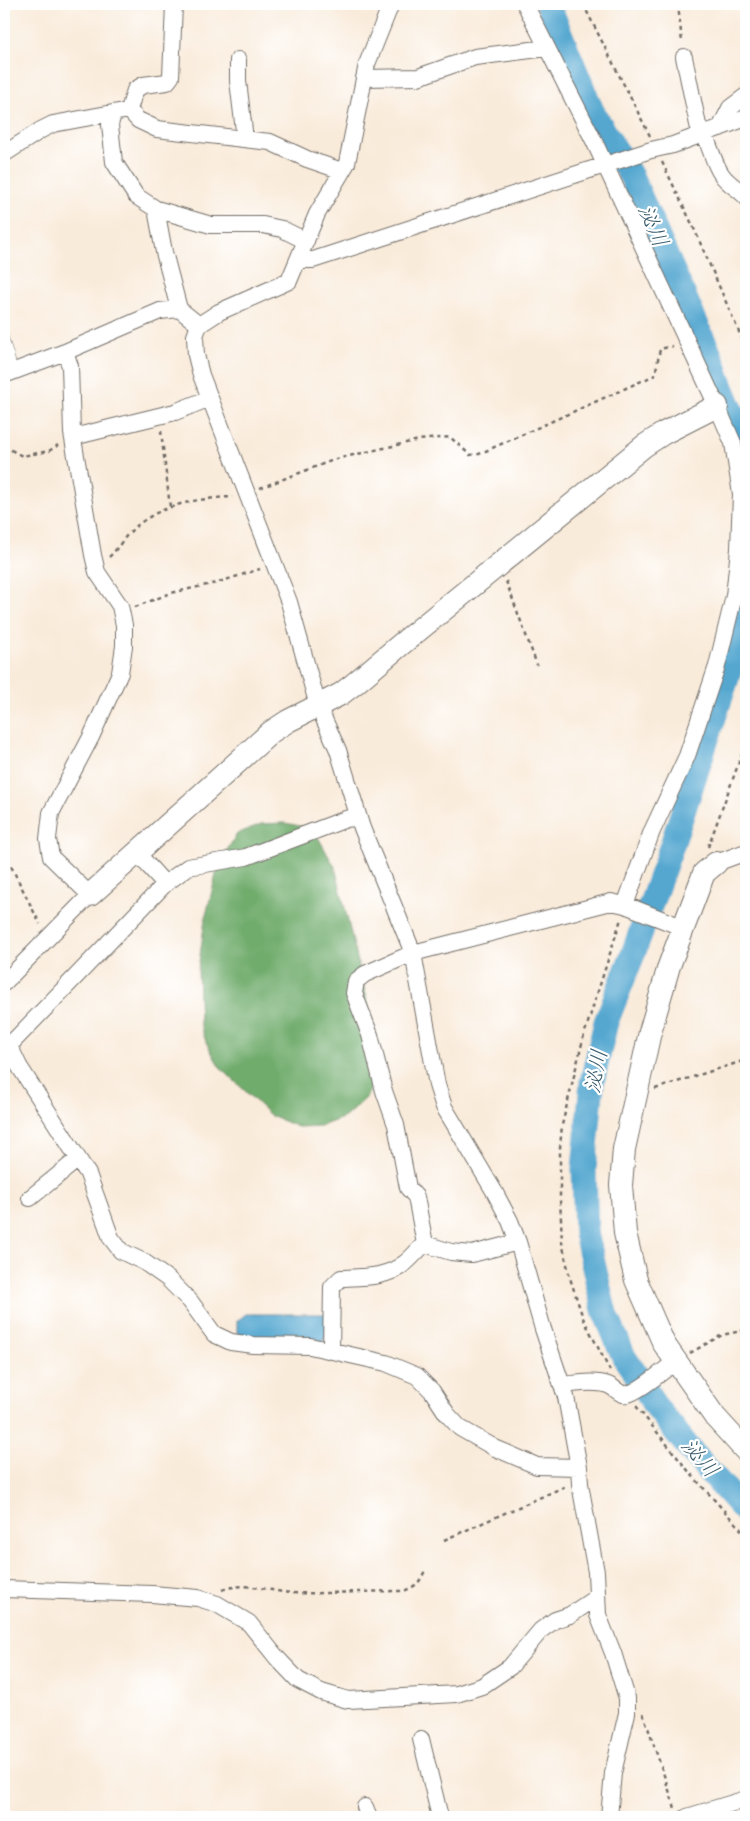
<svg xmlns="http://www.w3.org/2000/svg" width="750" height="1821" viewBox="0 0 750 1821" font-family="Caveat,'Klee One',sans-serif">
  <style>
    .forest { fill: #6fac6c; stroke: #4d6c4c }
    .water { fill: #55a7d0; stroke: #40697e }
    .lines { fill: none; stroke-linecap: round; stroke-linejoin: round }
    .river { stroke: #55a7d0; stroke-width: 25 }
    .lane-casing { stroke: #736e68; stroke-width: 9 }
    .street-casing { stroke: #736e68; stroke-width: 18 }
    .secondary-casing { stroke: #736e68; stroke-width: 24 }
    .path { stroke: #736e68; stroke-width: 2.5; stroke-dasharray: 4 4; stroke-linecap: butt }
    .lane { stroke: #fff; stroke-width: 8 }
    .street { stroke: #fff; stroke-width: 16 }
    .secondary { stroke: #fff; stroke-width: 22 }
    .labels { text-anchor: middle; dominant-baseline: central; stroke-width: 4.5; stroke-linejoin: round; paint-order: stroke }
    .water-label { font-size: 22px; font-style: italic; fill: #3c5d6d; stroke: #fff }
  </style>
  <rect width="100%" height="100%" fill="#fff"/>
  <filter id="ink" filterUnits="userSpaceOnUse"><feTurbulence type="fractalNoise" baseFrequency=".02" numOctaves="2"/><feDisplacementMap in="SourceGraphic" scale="10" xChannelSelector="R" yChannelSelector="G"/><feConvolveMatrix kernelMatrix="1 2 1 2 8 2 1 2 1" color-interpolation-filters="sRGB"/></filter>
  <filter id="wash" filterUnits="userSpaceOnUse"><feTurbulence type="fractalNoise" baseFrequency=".0096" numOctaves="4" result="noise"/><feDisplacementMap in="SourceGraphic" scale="20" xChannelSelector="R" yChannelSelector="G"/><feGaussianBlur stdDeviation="1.12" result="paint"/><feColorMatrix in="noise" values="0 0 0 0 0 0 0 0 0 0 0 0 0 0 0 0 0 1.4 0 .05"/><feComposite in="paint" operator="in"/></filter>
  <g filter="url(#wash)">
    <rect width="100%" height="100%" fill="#f9ebda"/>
    <path class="forest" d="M 285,823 L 300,826 L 315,832 L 335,867 L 375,1033 L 377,1076 L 366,1098 L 345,1117 L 321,1126 L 298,1127 L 271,1116 L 219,1066 L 206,1042 L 200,1023 L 198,970 L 205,919 L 219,863 L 237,834 L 261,824 Z"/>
    <path class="water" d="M 246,1314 L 326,1314 L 326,1334 L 323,1344 L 237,1338 L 237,1321 Z"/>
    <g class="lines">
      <path class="river" d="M 548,4 L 592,111 L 632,178 L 714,364 L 717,375 L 743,438 L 746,454
        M 746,604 L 729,672 L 672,845 L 633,954 L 606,1022 L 592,1082 L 584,1169 L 586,1233 L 604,1310 L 624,1357 L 644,1386 L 653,1403 L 696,1457 L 746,1512"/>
    </g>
  </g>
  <g filter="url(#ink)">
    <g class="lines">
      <defs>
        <path id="lane" d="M 4,337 L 14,371"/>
        <path id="street" d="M 391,4 L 367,64 L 347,163 L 317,214 L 289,281 L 219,312 L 199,325 L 195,336 L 196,355 L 201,375 L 289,602 L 318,706 L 338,750 L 362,828 L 413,953 L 437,1085 L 444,1107 L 494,1191 L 510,1221 L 518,1242 L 543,1329 L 566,1397 L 579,1467 L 580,1484 L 596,1572 L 598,1615 L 613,1653 L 627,1698 L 627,1713 L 613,1773 L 609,1817
          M 525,4 L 594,141 L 717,406 L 733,443 L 741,494 L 739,549 L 734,596 L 717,666 L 687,756 L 652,831 L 625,905
          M 684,57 L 698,125 C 710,139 711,160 722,175 C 728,184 739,189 746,197
          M 238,60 L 238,81 L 245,139
          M 364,78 L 418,77 L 475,57 L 547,48
          M 129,110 L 138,120 L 157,129 L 270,142 L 307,159 L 342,171
          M 113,114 L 110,125 L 114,162 L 136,196 L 156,209 L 164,252 L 179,309 L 199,325
          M 720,128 L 730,108 L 746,96
          M 4,154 L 41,130 L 53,124 L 129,110 L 135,90 L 143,85 L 167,82 L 171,77 L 174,4
          M 156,209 L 211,225 L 263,225 L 282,229 L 306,241
          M 299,260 L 313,260 L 651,150 L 673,145 L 746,118
          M 4,375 L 65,352 L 160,311 L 179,309
          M 73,437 L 175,412 L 210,398
          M 137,853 L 165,884
          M 716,863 L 746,852
          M 4,983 L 90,895 L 51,857 L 48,839 L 51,813 L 91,737 L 120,673 L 124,646 L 124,625 L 120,606 L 97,572 L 93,555 L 72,433 L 70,366 L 65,352
          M 9,1045 L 19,1066 L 88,1174 L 111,1238 L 121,1251 L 144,1262 L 168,1279 L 190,1301 L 214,1334 L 231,1342 L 253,1345 L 310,1346 L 386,1363 L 417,1376 L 432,1391 L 447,1414 L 460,1428 L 495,1448 L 537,1466 L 579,1467
          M 4,1051 L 165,884 L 188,867 L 246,857 L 346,819 L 358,817
          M 30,1198 L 78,1159
          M 425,1244 L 416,1197 L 408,1188 L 396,1125 L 384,1091 L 370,1035 L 354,993 L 356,981 L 365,974 L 413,953 L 611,902 L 625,905 L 684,928
          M 425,1244 L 451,1252 L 472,1254 L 518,1242
          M 331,1351 L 332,1287 L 341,1278 C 363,1277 387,1278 405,1263 C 413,1257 417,1250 425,1244
          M 562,1385 C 575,1384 595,1380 608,1385 C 616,1388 620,1396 628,1394 C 640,1391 666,1369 676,1361
          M 4,1589 L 152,1594 L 198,1598 L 217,1604 L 249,1623 L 277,1658 L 298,1680 L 321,1692 L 348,1700 L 457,1694 L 482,1686 L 510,1667 L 541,1630 L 555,1620 L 570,1615 L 597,1597
          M 421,1739 L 440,1817
          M 365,1807 L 369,1817
          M 687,1817 L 746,1799"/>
        <path id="secondary" d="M 716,863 L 704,873 L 669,966 L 650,1032 L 624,1149 L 621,1185 L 625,1233 L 636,1280 L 664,1344 L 715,1417 L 746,1451
          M 90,895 L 271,732 L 288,721 L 341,694 L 354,684 L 399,646 L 644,446 L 664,433 L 717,406"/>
      </defs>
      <use href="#lane" class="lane-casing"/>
      <use href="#street" class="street-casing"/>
      <use href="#secondary" class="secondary-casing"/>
      <path class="path" d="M 583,4 L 650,136
        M 678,4 L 682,42
        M 662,162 L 692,224 L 746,348
        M 161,431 L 170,507
        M 4,446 L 22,456 L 49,451 L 58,445
        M 260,488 L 336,459 L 419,440 L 450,437 L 470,455 L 479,454 L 655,375 L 660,349 L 673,346
        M 109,557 C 117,550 122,540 129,533 C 156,505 197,498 233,497
        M 506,581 L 537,665
        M 135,607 L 171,593 L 216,583 L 260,569
        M 708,847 L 746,743
        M 4,852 L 40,924
        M 655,1089 L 746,1060
        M 690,1353 L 722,1335 L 746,1330
        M 610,1371 L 583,1318 L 570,1278 L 562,1242 L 560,1198 L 560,1148 L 562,1125 L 584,1035 L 621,919
        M 636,1406 L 690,1473 L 746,1535
        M 444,1540 L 566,1486
        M 222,1590 C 245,1581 268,1591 291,1593 C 329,1594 367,1591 404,1591 C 418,1585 420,1582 426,1568
        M 643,1713 L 675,1808"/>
      <use href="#lane" class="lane"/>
      <use href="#street" class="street"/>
      <use href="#secondary" class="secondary"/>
    </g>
  </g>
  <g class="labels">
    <g class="water-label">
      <text transform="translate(653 226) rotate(66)">泌川</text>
      <text transform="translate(596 1071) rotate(-80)">泌川</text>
      <text transform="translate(700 1458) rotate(49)">泌川</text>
    </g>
  </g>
  <rect width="750" height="1821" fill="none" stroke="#fff" stroke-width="20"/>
</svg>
